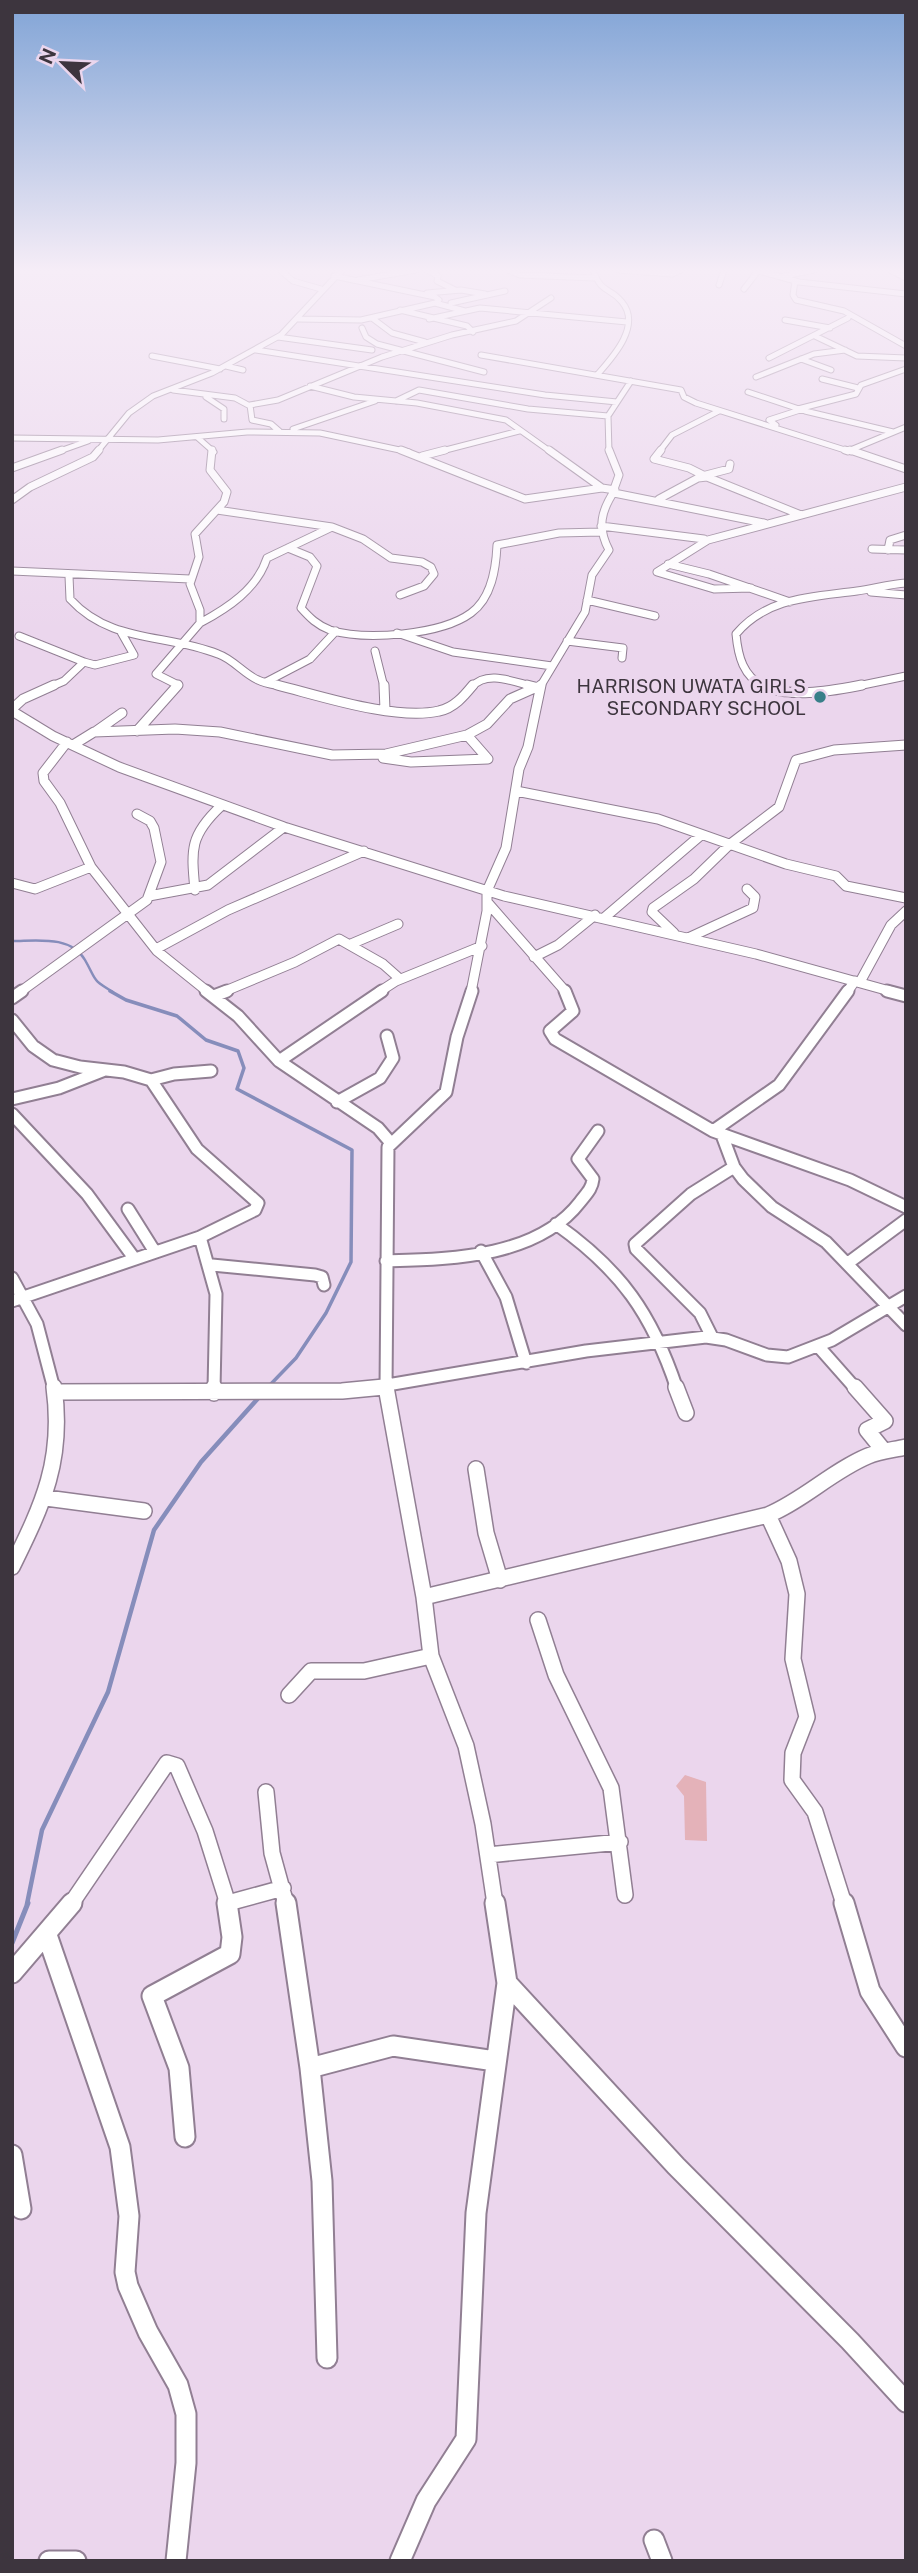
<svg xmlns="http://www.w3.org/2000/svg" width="918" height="2573" viewBox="0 0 918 2573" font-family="'Public Sans',sans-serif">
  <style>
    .green { fill: #e4b2b9 }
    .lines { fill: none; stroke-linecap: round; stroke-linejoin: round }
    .stream-far3 { stroke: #868dbb; stroke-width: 2.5 }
    .stream-far2 { stroke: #868dbb; stroke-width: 3.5 }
    .stream-far1 { stroke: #868dbb; stroke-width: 4.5 }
    .stream { stroke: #868dbb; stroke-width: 5 }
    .minor-far5-casing { stroke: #917f93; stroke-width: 7 }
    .minor-far4-casing { stroke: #917f93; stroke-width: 9 }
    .minor-far3-casing { stroke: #917f93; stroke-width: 11 }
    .minor-far2-casing { stroke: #917f93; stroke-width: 15 }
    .minor-far1-casing { stroke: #917f93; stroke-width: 18 }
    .minor-casing { stroke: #917f93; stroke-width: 23 }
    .minor-far5 { stroke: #fff; stroke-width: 5 }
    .minor-far4 { stroke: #fff; stroke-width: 7 }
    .minor-far3 { stroke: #fff; stroke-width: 9 }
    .minor-far2 { stroke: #fff; stroke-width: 11 }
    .minor-far1 { stroke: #fff; stroke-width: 15 }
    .minor { stroke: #fff; stroke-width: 19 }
    .poi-dot { fill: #387f89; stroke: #ebd6ed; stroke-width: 2.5 }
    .labels { text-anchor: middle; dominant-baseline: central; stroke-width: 7; stroke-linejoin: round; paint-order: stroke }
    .far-poi-label { font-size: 19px; fill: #3d353e; stroke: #ebd6ed; text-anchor: end }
  </style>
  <rect width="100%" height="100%" fill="#ebd6ed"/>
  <path class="green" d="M 685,1775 L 706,1782 L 707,1841 L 685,1840 L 684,1796 L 676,1786 Z"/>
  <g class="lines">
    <path class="stream-far3" d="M 12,941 C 36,941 71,935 85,960 C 97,981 91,979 113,992"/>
    <path class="stream-far2" d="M 110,991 L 126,1000 L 177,1016 L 206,1040 L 238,1051 L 244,1068 L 237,1089 L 352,1150 L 351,1262 L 326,1313 L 296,1358 L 268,1387"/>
    <path class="stream-far1" d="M 27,1904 L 42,1830 L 108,1692 L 154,1530 L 201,1462 L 261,1395"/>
    <path class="stream" d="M 12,1943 L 28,1903"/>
    <defs>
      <path id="minor-far5" d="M 280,270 L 293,281 L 321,289
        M 427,270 L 438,276 L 437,281 L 455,290
        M 593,270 C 602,295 609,286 622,302 C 642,326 612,358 597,375
        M 618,270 L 672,274 L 681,270
        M 755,270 L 799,282 L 906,294
        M 890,270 L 906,278
        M 510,271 L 520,275 L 595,278
        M 334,276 L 435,297 L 439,300 L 435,303 L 465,311
        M 784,276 L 814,270
        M 358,280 L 416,270
        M 795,281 L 793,295 L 796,300 L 844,311 L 906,346
        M 719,285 L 724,270
        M 744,289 L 758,271
        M 427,293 L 461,290 L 485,294
        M 451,303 L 505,291
        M 400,310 L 467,326 L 473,332
        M 372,318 L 392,333 L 425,342
        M 298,319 L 361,320 L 435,303
        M 429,319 L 480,308 L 627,322
        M 785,320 L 830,328
        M 362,328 L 366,337 L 377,344 L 484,372
        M 815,336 L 857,356 L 906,358
        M 278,337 L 372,350
        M 256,350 L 545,395 L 617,402
        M 481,355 L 681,390 L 684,397 L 696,403 L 848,451
        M 152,356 L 220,369
        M 769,358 L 848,318
        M 801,359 L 831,370
        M 226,366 L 243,370
        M 756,377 L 814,354 L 845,350
        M 822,379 L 858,388
        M 310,386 L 354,397 L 417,403 L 506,420 L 551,452
        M 173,390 L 235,398 L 250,406
        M 748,392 L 805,411 L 893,432
        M 206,397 L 224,409 L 224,419
        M 396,401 L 419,390 L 528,409 L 608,416
        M 798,409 L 856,394 L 861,385 L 906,369
        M 776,425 L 769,420 L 803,409
        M 293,429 L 375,401
        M 279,431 L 271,424 L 252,420 L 250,405 L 278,400 L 382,357 L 452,335 L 516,321 L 551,298
        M 197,437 L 214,452
        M 12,438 L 158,440 L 247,432 L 320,433 L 409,452
        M 57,452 L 88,441
        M 97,452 L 129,413 L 153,396 L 212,373 L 281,335 L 342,270
        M 438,452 L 519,431
        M 609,452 L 608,416 L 631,381
        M 659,452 L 672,435 L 719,411
        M 851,452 L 848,451 L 906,427"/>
      <path id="minor-far4" d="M 401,450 L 525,499 L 602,488 L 615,490 C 601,511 597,527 609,550 L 592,575 L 585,612 L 540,687
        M 549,450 L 602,488
        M 609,450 L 619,475 L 614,489
        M 661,450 L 654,459 L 689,468 L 707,477
        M 845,450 L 848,451
        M 850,450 L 906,469
        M 422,456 L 445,450
        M 12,468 L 62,450
        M 706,475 L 729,469 L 730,464
        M 614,493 L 764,523
        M 659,499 L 698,478 L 707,477 L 801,515
        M 12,500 L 30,487 L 93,457 L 99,450
        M 601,526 L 704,539
        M 332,527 L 363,539 L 391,558 L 422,562 L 431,567 L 434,574 L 424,586 L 400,595
        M 288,548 L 310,557 L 317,566 L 301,608 C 310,618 317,625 330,630 C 366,641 441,635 471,613 C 492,598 496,568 497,545 L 559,533 L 601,532
        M 872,549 L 906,550
        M 888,550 L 890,540 L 906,535
        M 668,564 L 709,574 L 790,602
        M 12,571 L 190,579
        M 69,576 L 70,599 C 111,644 166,633 218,654 C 233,659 244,674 258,680 C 266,684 276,685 284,687
        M 751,588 L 714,589 L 657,572 L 708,540 L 906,487
        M 871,592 L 906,595
        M 587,600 L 655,616
        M 200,623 C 228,608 257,589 267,558 L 332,527 L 217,510
        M 397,633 L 453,652 L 552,666
        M 19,636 L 84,662 L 64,681 L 50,687
        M 567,641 L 623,648 L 622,658
        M 375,651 L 384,687
        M 84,662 L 95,665 L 134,655 L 121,632
        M 266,682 L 310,659 L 336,631
        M 176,687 L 178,685 L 156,674 L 200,623 L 200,610 L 190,584 L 199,557 L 195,534 L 224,502 L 227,492 L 210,470 L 212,450
        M 472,687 C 487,669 516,683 535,687
        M 765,687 C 743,677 738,656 736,634 C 767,597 812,597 857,591 C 873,589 889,584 906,583
        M 853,687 L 906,676"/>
      <path id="minor-far3" d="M 277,685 C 321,696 396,721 439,711 C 454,708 464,696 473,685
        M 384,685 L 385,710
        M 527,685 L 535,687
        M 761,685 C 792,699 830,691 862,685
        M 12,709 L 23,699 L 54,685
        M 12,711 L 53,736 L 119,767 L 284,827 L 504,896 L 756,954 L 893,992
        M 137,731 L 178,685
        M 95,732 L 122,713
        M 67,742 L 43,773 L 44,781 L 60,803 L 91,867 L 157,951 L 208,992
        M 73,745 L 94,732 L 175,729 L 220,732 L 332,755 L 386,754 L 467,735 L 487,724 L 510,699 L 537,687
        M 383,758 L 411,762 L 488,759 L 467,735
        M 516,791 L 658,819 L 786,864 L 836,876 L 846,886 L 906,898
        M 12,883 L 35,889 L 91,867
        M 195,890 C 191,849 190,835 221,806
        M 149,896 L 208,885 L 284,827
        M 488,903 L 566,992
        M 604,918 L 701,835
        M 674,933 L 652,912 L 653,908 L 694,879 L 729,845 L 779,807 L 796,760 L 834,750 L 906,745
        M 688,938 L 753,908 L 755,897 L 747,889
        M 351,944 L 398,924
        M 156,949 L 228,910 L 364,851
        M 534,957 L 558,945 L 595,915
        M 860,982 L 891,925 L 906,911
        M 20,992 L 147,900 L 161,862 L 154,828 L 150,821 L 137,814
        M 223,992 L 295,962 L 339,939 L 383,964 L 400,979
        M 379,992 L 396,981 L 482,946
        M 471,992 L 487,911 L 487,891 L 506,848 L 519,769 L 528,747 L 541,685
        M 847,992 L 855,981"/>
      <path id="minor-far2" d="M 206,991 L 238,1016 L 279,1061 L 378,1128 L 390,1142
        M 565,991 L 573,1011 L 550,1031 L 555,1039 L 713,1131 L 850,1180 L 906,1207
        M 887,991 L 906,996
        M 214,996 L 227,991
        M 12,998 L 22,991
        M 12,1020 L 33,1046 L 53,1060 L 80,1067 L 124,1072 L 151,1080 L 197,1149 L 258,1203 L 255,1210 L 200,1237 L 12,1301
        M 279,1061 L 382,991
        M 151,1080 L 174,1074 L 211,1071
        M 12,1099 L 59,1088 L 105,1070
        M 337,1102 L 380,1078 L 393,1058 L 387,1036
        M 12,1114 L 87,1194 L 134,1258
        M 713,1131 L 779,1085 L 848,991
        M 722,1135 L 734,1167 L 743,1179 L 772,1207 L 826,1242 L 906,1325
        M 128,1209 L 155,1252
        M 556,1224 C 621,1270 652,1314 677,1389
        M 200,1237 L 216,1294 L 214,1389
        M 481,1251 L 506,1297 L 526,1363
        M 386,1261 C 450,1259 537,1258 580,1202 C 586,1194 592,1189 593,1179 L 578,1159 L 598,1131
        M 848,1263 L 906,1220
        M 212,1265 L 315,1275 L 322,1277 L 324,1285
        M 12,1278 L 37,1324 L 54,1389
        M 712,1337 L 700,1313 L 636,1249 L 635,1244 L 691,1194 L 734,1167
        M 818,1346 L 856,1389
        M 364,1389 L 586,1351 L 706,1337 L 726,1340 L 767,1355 L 788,1357 L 832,1340 L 906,1296
        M 386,1389 L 388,1147 L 446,1092 L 457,1037 L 472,991"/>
      <path id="minor-far1" d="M 386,1387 L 424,1597 L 431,1656 L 466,1746 L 483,1824 L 495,1904
        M 676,1387 L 686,1413
        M 855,1387 L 885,1421 L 867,1430 L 884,1451
        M 55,1392 L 342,1391 L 384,1387
        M 214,1393 L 214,1387
        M 476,1469 L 486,1533 L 500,1580
        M 46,1498 L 144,1511
        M 768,1515 L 789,1561 L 797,1594 L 793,1659 L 807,1717 L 793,1753 L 792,1780 L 815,1812 L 844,1904
        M 12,1567 C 43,1504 64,1460 54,1387
        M 424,1597 L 768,1515 C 804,1500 832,1471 868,1456 C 880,1451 893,1450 906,1447
        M 538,1620 L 556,1675 L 611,1788 L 625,1895
        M 289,1695 L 311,1671 L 364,1671 L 431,1656
        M 266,1792 L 272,1853 L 286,1904
        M 488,1855 L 620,1842
        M 228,1903 L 283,1888
        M 71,1904 L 167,1763 L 177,1766 L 205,1831 L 228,1904"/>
      <path id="minor" d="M 286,1903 L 310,2068 L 322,2181 L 327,2358
        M 844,1903 L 870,1991 L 906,2047
        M 47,1935 L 120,2147 L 129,2216 L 125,2272 L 128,2286 L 148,2332 L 178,2385 L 186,2414 L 186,2463 L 176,2561
        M 12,1973 L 72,1903
        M 507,1983 L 676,2166 L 850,2341 L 906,2402
        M 310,2068 L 393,2046 L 495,2061
        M 185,2137 L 179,2068 L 152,1996 L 230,1954 L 232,1937 L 227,1903
        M 12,2155 L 21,2209
        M 654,2540 L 662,2561
        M 49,2561 L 76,2561
        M 400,2561 L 426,2501 L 466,2439 L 476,2213 L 507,1983 L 495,1903"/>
    </defs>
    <use href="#minor-far5" class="minor-far5-casing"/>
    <use href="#minor-far4" class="minor-far4-casing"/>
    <use href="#minor-far3" class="minor-far3-casing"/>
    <use href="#minor-far2" class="minor-far2-casing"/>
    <use href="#minor-far1" class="minor-far1-casing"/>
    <use href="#minor" class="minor-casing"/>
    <use href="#minor-far5" class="minor-far5"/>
    <use href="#minor-far4" class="minor-far4"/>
    <use href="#minor-far3" class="minor-far3"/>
    <use href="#minor-far2" class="minor-far2"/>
    <use href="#minor-far1" class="minor-far1"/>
    <use href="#minor" class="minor"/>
  </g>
  <linearGradient id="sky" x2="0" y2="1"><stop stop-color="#81a4d6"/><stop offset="0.43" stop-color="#f6edf7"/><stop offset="1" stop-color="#f6edf7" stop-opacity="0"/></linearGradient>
  <rect width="918" height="630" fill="url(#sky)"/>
  <circle class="poi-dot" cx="820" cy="697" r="7"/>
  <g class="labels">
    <g class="far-poi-label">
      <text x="806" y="686">HARRISON UWATA GIRLS<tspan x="806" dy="22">SECONDARY SCHOOL</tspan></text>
    </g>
  </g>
  <rect width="918" height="2573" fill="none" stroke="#3d353e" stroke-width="28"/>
  <g transform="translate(63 63) rotate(294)" stroke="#ebd6ed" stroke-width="5" paint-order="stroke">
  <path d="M0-5L12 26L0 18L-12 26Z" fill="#3d353e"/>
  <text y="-10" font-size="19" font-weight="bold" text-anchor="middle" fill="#3d353e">N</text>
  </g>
</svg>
